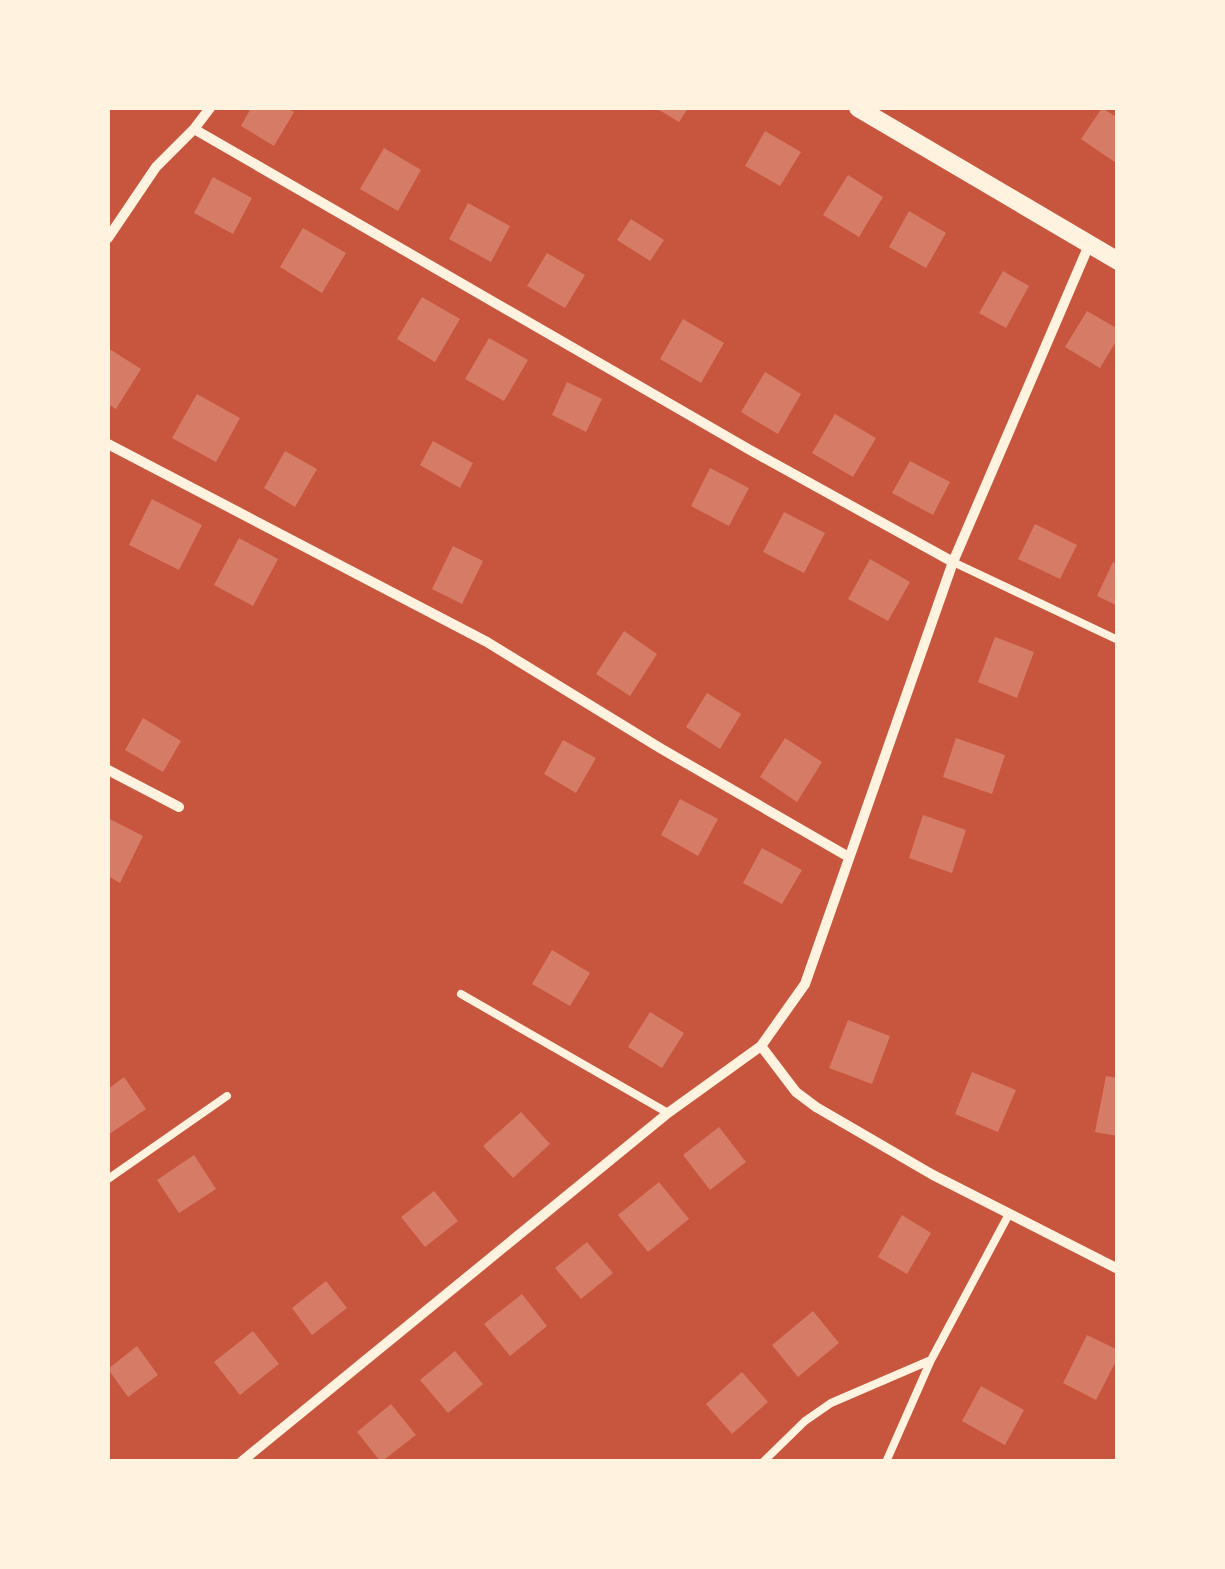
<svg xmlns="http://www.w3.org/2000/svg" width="1225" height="1569" viewBox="0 0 1225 1569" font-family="Overpass,sans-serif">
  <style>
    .building { fill: #d67c66 }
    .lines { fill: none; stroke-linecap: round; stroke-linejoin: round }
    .service { stroke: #fff3e0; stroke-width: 8 }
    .minor { stroke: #fff3e0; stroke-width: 10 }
    .tertiary { stroke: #fff3e0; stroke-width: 18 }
  </style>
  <rect width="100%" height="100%" fill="#c8553d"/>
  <path class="building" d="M 251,108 L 287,108 L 294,112 L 274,146 L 241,126 Z
    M 656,108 L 688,108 L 679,122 Z
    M 1102,108 L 1118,118 L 1116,163 L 1081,139 Z
    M 765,131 L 801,152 L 780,186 L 745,166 Z
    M 384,148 L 421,170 L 398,211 L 360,189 Z
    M 848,175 L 883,197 L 859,237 L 823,215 Z
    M 213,177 L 252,198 L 233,234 L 194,213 Z
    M 468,203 L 510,226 L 491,262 L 449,239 Z
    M 909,211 L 946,233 L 926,268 L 889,247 Z
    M 631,219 L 664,240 L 650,261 L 617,240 Z
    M 303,228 L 346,253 L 322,293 L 280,267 Z
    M 547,253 L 585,275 L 565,308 L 527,286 Z
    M 1003,271 L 1029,286 L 1006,328 L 979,313 Z
    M 422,297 L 460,319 L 435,362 L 397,339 Z
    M 1087,311 L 1118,329 L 1118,338 L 1100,368 L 1065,347 Z
    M 683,319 L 724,343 L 701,383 L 660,359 Z
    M 489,338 L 528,360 L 504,401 L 465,379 Z
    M 108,348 L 141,369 L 116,409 L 108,404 Z
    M 765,372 L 801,394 L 778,434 L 741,412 Z
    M 567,382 L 602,399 L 586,432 L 552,415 Z
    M 197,394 L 240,418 L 216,462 L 172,438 Z
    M 835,414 L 876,438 L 853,477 L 812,453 Z
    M 433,441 L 473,463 L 460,488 L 420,465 Z
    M 285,451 L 317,469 L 295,507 L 264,488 Z
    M 910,461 L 950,482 L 933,515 L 892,493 Z
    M 710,468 L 749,488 L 729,526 L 691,506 Z
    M 152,499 L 202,525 L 179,570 L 129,545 Z
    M 784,512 L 825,533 L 804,573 L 763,552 Z
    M 1035,524 L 1077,545 L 1060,579 L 1018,559 Z
    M 239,538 L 278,559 L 253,606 L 214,585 Z
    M 453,546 L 483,561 L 462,604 L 432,589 Z
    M 870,559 L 910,582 L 888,621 L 848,599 Z
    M 1113,562 L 1118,564 L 1118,606 L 1097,596 Z
    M 624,631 L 657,654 L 630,696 L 596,674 Z
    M 995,637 L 1034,652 L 1017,698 L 978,682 Z
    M 707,693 L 741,714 L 720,749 L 686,727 Z
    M 143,718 L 181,741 L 163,772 L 125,750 Z
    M 785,738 L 822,762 L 797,802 L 760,777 Z
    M 956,738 L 1005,755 L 992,794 L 943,777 Z
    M 563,740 L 596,758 L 576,793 L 544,774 Z
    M 680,799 L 718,819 L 698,856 L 661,835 Z
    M 923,815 L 966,830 L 952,873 L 909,858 Z
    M 108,818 L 143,836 L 120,883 L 108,876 Z
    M 762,848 L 802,870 L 782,904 L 743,883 Z
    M 552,950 L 590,973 L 570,1006 L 532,984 Z
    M 650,1012 L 684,1033 L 662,1068 L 628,1047 Z
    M 848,1020 L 890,1036 L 872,1084 L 829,1068 Z
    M 972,1072 L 1016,1090 L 998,1132 L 955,1114 Z
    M 1106,1076 L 1118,1078 L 1118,1136 L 1095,1132 Z
    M 124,1077 L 146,1109 L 108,1135 L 108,1089 Z
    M 521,1112 L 550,1144 L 513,1178 L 483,1146 Z
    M 719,1127 L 746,1162 L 710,1190 L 683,1155 Z
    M 194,1155 L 216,1189 L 179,1213 L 157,1180 Z
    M 659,1182 L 689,1219 L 648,1252 L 618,1215 Z
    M 434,1191 L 458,1221 L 425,1247 L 401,1217 Z
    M 902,1215 L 931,1233 L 907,1274 L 878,1257 Z
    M 587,1242 L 613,1273 L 581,1299 L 555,1268 Z
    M 326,1281 L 347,1308 L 312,1335 L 292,1308 Z
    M 522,1294 L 547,1326 L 510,1356 L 484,1324 Z
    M 813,1311 L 839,1343 L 798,1377 L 772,1345 Z
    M 253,1331 L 279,1364 L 240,1395 L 214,1362 Z
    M 1087,1335 L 1118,1350 L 1118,1357 L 1096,1400 L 1063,1383 Z
    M 137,1346 L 158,1375 L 128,1397 L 108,1369 Z
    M 455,1351 L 483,1384 L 448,1413 L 420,1380 Z
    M 742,1372 L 768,1402 L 732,1434 L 706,1404 Z
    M 981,1386 L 1024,1410 L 1005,1445 L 962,1421 Z
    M 391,1404 L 416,1435 L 381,1462 L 357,1432 Z"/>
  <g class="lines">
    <path class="service" d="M 953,562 L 1118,640
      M 461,994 L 668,1113
      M 108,1179 L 227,1096
      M 763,1462 L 805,1421 L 831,1403 L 931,1360 L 1009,1214
      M 886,1462 L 931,1360"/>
    <path class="minor" d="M 194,129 L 750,450 L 953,562
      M 108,238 L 156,167 L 194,129 L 210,108
      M 108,444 L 487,642 L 660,748 L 847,856
      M 108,770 L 179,807
      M 761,1046 L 796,1092 L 816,1107 L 933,1175 L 1118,1269
      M 241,1462 L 668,1113 L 761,1046 L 805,984 L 953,562 L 1089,245"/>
    <path class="tertiary" d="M 858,108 L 1118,261"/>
  </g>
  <rect width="1225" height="1569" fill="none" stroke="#fff3e0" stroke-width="220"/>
</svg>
